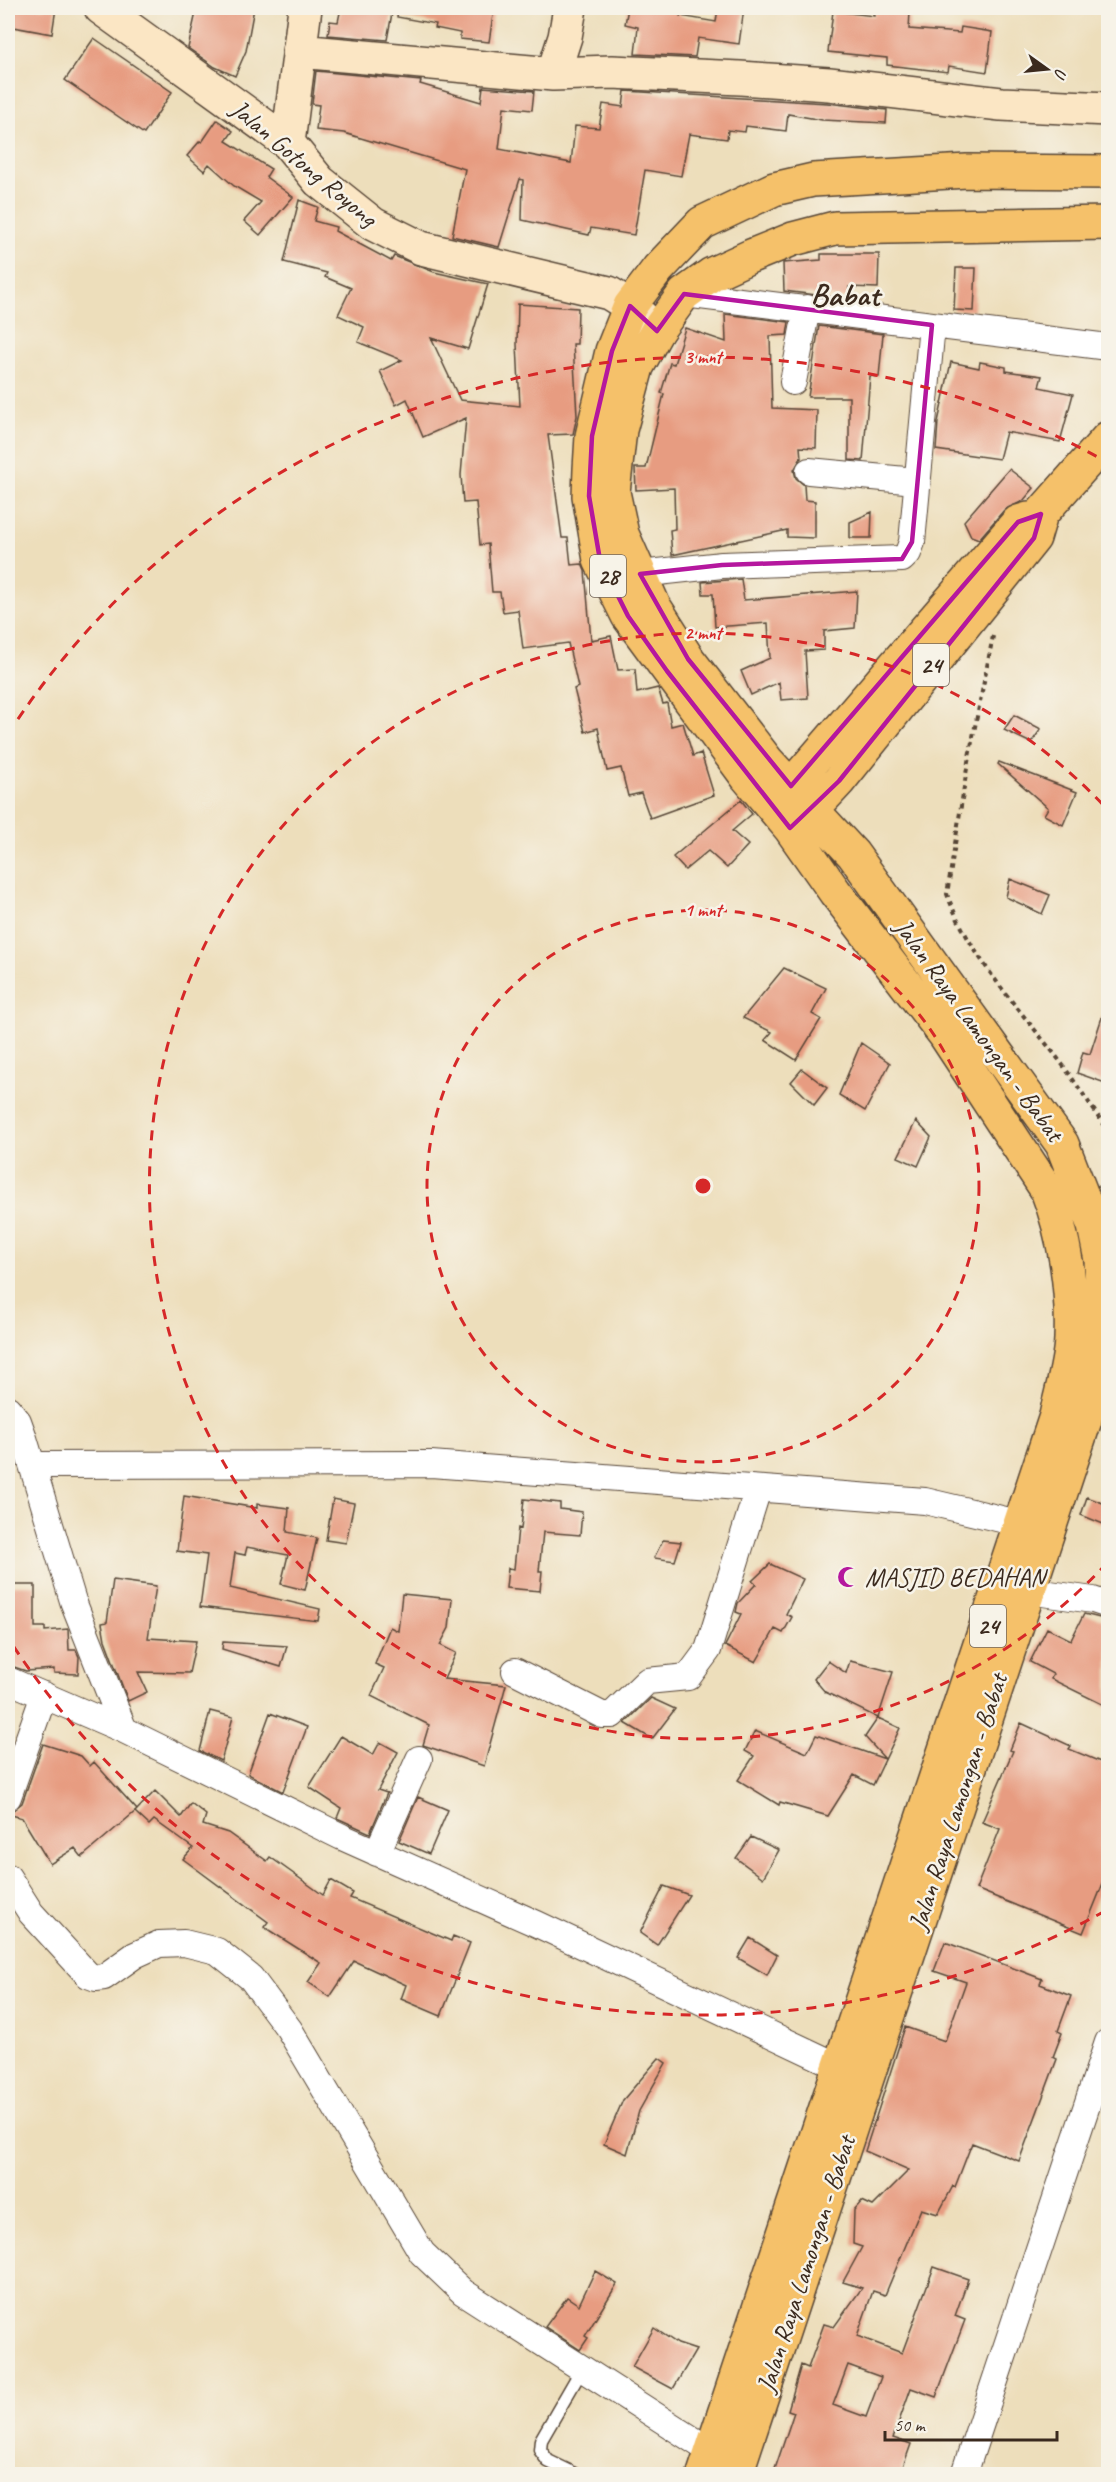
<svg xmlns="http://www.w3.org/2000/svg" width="1116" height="2482" viewBox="0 0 1116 2482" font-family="Caveat,sans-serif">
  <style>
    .building { fill: #e79c81; fill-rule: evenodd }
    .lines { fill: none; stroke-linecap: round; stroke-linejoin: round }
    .lane-casing { stroke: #564536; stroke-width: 15 }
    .street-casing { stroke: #564536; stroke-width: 28 }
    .secondary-casing { stroke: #564536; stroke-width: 36 }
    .highway-casing { stroke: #564536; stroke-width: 36 }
    .path { stroke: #564536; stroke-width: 4; stroke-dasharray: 4.5 4.5; stroke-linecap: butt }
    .lane { stroke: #fff; stroke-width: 12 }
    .street { stroke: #fff; stroke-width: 26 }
    .secondary { stroke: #fbe6c4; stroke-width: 33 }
    .highway { stroke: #f5c16b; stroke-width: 33 }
    .marked { fill: none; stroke: #b5179e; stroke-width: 4.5; stroke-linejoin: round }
    .ring { fill: none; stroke: #d62828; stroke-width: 3; stroke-dasharray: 10 8 }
    .labels { text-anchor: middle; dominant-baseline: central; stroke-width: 5; stroke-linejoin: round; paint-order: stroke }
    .shield { fill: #f7f3e8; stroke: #73665b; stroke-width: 1.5 }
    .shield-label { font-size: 24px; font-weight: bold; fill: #3b2a1e }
    .street-label { font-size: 26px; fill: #3b2a1e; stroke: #f7f3e8 }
    .poi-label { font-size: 26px; fill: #3b2a1e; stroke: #f7f3e8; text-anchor: start }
    .district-label { font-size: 32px; font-weight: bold; fill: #3b2a1e; stroke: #f7f3e8 }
    .centre { fill: #d62828; stroke: #f7f3e8; stroke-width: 3 }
    .ring-label { font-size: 18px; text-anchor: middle; font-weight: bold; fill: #d62828; stroke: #f7f3e8; stroke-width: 5; stroke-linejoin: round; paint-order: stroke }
  </style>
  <rect width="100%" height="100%" fill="#f7f3e8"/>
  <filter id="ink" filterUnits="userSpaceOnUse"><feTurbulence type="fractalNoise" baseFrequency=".0167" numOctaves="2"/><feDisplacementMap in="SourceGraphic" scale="12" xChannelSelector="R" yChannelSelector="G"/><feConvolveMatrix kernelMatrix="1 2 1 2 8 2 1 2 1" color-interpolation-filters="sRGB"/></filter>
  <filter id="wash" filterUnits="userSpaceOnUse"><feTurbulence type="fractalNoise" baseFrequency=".008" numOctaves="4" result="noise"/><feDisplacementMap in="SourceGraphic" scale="24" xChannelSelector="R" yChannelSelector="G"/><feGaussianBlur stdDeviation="1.35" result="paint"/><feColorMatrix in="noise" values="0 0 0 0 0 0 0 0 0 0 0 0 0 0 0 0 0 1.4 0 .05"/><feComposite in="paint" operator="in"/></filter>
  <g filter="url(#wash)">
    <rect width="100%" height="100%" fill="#eddebb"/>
    <g id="blocks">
      <path class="building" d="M 8,8 L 56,8 L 52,34 L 8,26 Z
        M 197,8 L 254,8 L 246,51 L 235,76 L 215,67 L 188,48 Z
        M 341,8 L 393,8 L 387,40 L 328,35 L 330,21 L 338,22 Z
        M 398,8 L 494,8 L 489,42 L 460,39 L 460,33 L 435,28 L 436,24 L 397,17 Z
        M 628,8 L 681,8 L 680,16 L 716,22 L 718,8 L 744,8 L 739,44 L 698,38 L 695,57 L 635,54 L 638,27 L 625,24 Z
        M 874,9 L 910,12 L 909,29 L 960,33 L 961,27 L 992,32 L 987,72 L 949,66 L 948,72 L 887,65 L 887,58 L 828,52 L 833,11 L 874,16 Z
        M 94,38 L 172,92 L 144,134 L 65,80 Z
        M 316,71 L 421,81 L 420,84 L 481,102 L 483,87 L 534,91 L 532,110 L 504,107 L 499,149 L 571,163 L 575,126 L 599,128 L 603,104 L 623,107 L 625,91 L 827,103 L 887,110 L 886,123 L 822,120 L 788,114 L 786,131 L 746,126 L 745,132 L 728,130 L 727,139 L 689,134 L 681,176 L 645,170 L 634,235 L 591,228 L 589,235 L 522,220 L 523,180 L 520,179 L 499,247 L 452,236 L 465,169 L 344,133 L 316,130 L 319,105 L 312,104 Z
        M 217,120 L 233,131 L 226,141 L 271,169 L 266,177 L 293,197 L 260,235 L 244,221 L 261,202 L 234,186 L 209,164 L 204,171 L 187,156 L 200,141 L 202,142 Z
        M 299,200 L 318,207 L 314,221 L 336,227 L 335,231 L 391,261 L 394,256 L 434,272 L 488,284 L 468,349 L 431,338 L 460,400 L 520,406 L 517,344 L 518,304 L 578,308 L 577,344 L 573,344 L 577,416 L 573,434 L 548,435 L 562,538 L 568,538 L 571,565 L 582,564 L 585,571 L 591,640 L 611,636 L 618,670 L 635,669 L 637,693 L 658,688 L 663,704 L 667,703 L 671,726 L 683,723 L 693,756 L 701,753 L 714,795 L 650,818 L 641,793 L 628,796 L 621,768 L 607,771 L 598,728 L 585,732 L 574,689 L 578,687 L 568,643 L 523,649 L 518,610 L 503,612 L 500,592 L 492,592 L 488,544 L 480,545 L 476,502 L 463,503 L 461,475 L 466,418 L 423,437 L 407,399 L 396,405 L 380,371 L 402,360 L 358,342 L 364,327 L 338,315 L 351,288 L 325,277 L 327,273 L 284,262 Z
        M 821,254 L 879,254 L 878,288 L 849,287 L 849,299 L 784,291 L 783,263 L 821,260 Z
        M 956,268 L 976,268 L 974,311 L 954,310 Z
        M 725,314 L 789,322 L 787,335 L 770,336 L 772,408 L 817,410 L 816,448 L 800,447 L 801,458 L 794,470 L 796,478 L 804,485 L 805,500 L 815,501 L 815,538 L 787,537 L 787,530 L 672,555 L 670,530 L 675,529 L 674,488 L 636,490 L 635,468 L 646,468 L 664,394 L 661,393 L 670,363 L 674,364 L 685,328 L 726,342 Z
        M 819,326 L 883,334 L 879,377 L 870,376 L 863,461 L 849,460 L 849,397 L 808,397 Z
        M 951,362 L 979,368 L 980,362 L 1006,367 L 1006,371 L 1042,376 L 1039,387 L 1073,394 L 1060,442 L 1006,432 L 999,459 L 936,450 L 938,422 Z
        M 1009,469 L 1034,488 L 1023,501 L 1004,510 L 979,539 L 971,536 L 964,521 Z
        M 872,512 L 871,538 L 850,538 L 850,522 Z
        M 741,579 L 744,600 L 857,591 L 855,628 L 824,631 L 824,650 L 805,651 L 808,698 L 781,700 L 779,682 L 751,695 L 741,671 L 770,658 L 768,623 L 715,627 L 713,594 L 703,594 L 702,582 Z
        M 1014,715 L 1041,729 L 1031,743 L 1004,730 Z
        M 999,762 L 1077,792 L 1063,825 L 1044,815 L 1048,808 L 998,764 Z
        M 741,800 L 752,814 L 732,831 L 748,845 L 727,868 L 708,851 L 685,870 L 673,857 Z
        M 1010,879 L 1050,895 L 1042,914 L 1006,897 Z
        M 784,968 L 826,988 L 812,1014 L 821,1019 L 796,1060 L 765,1040 L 772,1032 L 743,1018 Z
        M 1105,1008 L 1108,1009 L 1108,1084 L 1077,1073 L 1083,1052 L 1090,1054 Z
        M 861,1043 L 890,1063 L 865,1111 L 839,1095 Z
        M 802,1069 L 827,1088 L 814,1105 L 791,1082 Z
        M 916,1121 L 931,1137 L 918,1166 L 898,1157 Z
        M 184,1496 L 257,1508 L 257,1504 L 289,1508 L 287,1532 L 317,1538 L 305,1590 L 281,1584 L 288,1555 L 247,1547 L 245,1555 L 235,1553 L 230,1588 L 320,1609 L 318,1621 L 200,1607 L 207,1555 L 177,1551 Z
        M 1087,1497 L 1108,1505 L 1108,1526 L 1081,1515 Z
        M 333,1499 L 354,1503 L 346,1543 L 326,1540 Z
        M 524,1499 L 560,1503 L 560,1509 L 582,1512 L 580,1535 L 543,1532 L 539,1571 L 542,1571 L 540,1591 L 506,1588 L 508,1568 L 514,1569 L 518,1528 L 521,1529 Z
        M 663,1540 L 681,1542 L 675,1561 L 654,1558 Z
        M 770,1564 L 803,1579 L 786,1614 L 792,1617 L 783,1633 L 775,1629 L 756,1662 L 725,1646 L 741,1614 L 736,1612 L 738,1603 L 756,1584 L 752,1581 Z
        M 113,1580 L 156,1586 L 148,1638 L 196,1641 L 189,1673 L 138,1672 L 147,1692 L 128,1701 L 105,1640 L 102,1623 L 107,1622 Z
        M 8,1585 L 35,1585 L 35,1627 L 45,1627 L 45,1631 L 68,1629 L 69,1650 L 76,1650 L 79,1657 L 78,1674 L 54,1673 L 54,1669 L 26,1671 L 8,1665 Z
        M 402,1594 L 452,1599 L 449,1628 L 440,1645 L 456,1653 L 444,1679 L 506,1685 L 484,1766 L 423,1745 L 429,1725 L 371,1696 L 384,1668 L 375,1664 L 390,1627 L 398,1631 Z
        M 1084,1614 L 1108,1620 L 1108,1707 L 1051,1679 L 1053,1674 L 1030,1662 L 1047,1628 L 1071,1640 Z
        M 223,1642 L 287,1646 L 281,1667 L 222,1649 Z
        M 828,1661 L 846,1673 L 850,1661 L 893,1672 L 878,1718 L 825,1692 L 814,1679 Z
        M 651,1698 L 675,1709 L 652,1739 L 625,1723 Z
        M 210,1711 L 233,1717 L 221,1761 L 200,1751 Z
        M 270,1713 L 307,1727 L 283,1792 L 248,1774 Z
        M 878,1718 L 900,1728 L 873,1785 L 854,1775 L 828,1816 L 780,1802 L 779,1805 L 738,1780 L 754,1756 L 745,1751 L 755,1731 L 807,1753 L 816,1735 L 885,1759 L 865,1737 Z
        M 1021,1723 L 1071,1746 L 1069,1749 L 1108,1765 L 1108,1871 L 1083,1933 L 976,1889 L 1000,1829 L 982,1822 L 1013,1751 L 1010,1750 Z
        M 341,1736 L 373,1755 L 380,1742 L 398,1752 L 378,1790 L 387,1793 L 370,1833 L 337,1818 L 341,1808 L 309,1787 Z
        M 43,1744 L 81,1756 L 90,1766 L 94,1762 L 137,1810 L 82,1857 L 75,1848 L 50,1864 L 22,1818 L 8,1814 L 22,1803 Z
        M 155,1791 L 181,1817 L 191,1803 L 206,1815 L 203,1825 L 228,1833 L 267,1861 L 270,1857 L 323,1895 L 331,1880 L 353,1893 L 350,1898 L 451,1941 L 453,1936 L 470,1943 L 441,2016 L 401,1999 L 406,1985 L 354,1961 L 330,1997 L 308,1982 L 321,1963 L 264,1927 L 268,1922 L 183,1859 L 193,1848 L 154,1820 L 149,1825 L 135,1812 Z
        M 418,1797 L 448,1810 L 429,1854 L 399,1841 Z
        M 751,1837 L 779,1850 L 763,1878 L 736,1858 Z
        M 664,1886 L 689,1895 L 657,1945 L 640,1933 Z
        M 750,1938 L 777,1955 L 767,1975 L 738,1958 Z
        M 945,1942 L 1042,1979 L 1040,1984 L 1071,1996 L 1058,2031 L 1062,2033 L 1053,2057 L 1057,2059 L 1019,2161 L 972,2143 L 955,2187 L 953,2186 L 938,2214 L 921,2209 L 885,2295 L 873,2291 L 857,2336 L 902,2353 L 934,2267 L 968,2279 L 955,2316 L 965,2320 L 936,2397 L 911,2388 L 893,2438 L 911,2444 L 900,2475 L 773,2475 L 794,2412 L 788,2410 L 801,2365 L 808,2368 L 824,2324 L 834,2327 L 862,2288 L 843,2282 L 862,2247 L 853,2244 L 854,2210 L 862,2201 L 873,2206 L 909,2170 L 865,2151 L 905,2027 L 945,2041 L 966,1982 L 934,1971 ZM 848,2365 L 881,2377 L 866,2417 L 833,2405 Z
        M 659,2058 L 666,2063 L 639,2111 L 627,2154 L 604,2144 L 623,2100 Z
        M 595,2271 L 617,2284 L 585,2336 L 588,2338 L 580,2350 L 545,2327 L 567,2297 L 579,2305 Z
        M 654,2328 L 678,2344 L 696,2350 L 673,2389 L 632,2367 Z"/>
    </g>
  </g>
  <g filter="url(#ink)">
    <use href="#blocks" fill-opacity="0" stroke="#564536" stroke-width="1.5"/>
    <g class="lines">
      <defs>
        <path id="lane" d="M 575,2474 L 548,2461 L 540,2450 L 541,2440 L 582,2369"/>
        <path id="street" d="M 684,294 L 932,325
          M 793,382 L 807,308
          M 809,471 L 916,481
          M 640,574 L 722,565 L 902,559 L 908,553 L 912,542 L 932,325 L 1108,347
          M 8,1409 L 18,1421 L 23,1435 L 73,1601 L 124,1730
          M 33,1465 L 431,1464 L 925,1501 L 1022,1524
          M 1028,1591 L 1093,1600 L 1108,1605
          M 515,1671 L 602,1715 L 612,1715 L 647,1681 L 688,1677 L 708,1650 L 758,1489
          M 8,1680 L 124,1730 L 342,1837 L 537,1924 L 840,2067
          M 8,1797 L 44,1695
          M 377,1853 L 419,1759
          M 8,1877 L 31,1913 L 88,1975 L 96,1978 L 104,1977 L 135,1955 L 159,1944 L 184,1943 L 217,1951 L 251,1978 L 289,2029 L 422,2253 L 463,2292 L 712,2452
          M 964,2474 L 1108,2042"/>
        <path id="secondary" d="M 101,8 L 288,143 L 319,181 L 373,224 L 421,248 L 609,293 L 630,306 L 657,331
          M 299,51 L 553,74 L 612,72 L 740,78 L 829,84 L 1001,104 L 1108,109
          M 553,74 L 565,37 L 570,8
          M 288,143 L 305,8"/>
        <path id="highway" d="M 774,799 L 791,786 L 1018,522 L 1028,519
          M 795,824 L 811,811 L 839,781 L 1034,538 L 1041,514 L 1108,438
          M 704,2474 L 1056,1416 C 1061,1392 1070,1365 1071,1339 C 1073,1290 1065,1236 1047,1190 L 945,1035 L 835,892 L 790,828 L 747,777 L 628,616 L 600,560 L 589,496 L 590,469 L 592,436 L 612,351 L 630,306 L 658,269 L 702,223 L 774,189 L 813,180 L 967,171 L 1108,172
          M 736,2474 L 1085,1420 L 1103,1317 L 1101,1260 L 1094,1226 L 1062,1144 L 853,854 L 768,762 L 688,659 L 654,606 L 622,534 L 613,492 L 620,430 L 637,367 L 657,331 L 684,294 L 712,274 L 751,256 L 793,239 L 835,228 L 1108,223"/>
      </defs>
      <use href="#lane" class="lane-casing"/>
      <use href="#street" class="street-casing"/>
      <use href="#secondary" class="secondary-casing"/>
      <use href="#highway" class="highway-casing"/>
      <path class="path" d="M 993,636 L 968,762 L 947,894 C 969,954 1012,1001 1052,1051 C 1072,1076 1089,1104 1108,1130"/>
      <use href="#lane" class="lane"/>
      <use href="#street" class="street"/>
      <use href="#secondary" class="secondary"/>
      <use href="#highway" class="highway"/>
    </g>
  </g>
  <path class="marked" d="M 684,294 L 932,325 L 912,542 L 902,559 L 722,565 L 640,574 L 688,659 L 791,786 L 1018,522 L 1041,514 L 1034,538 L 839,781 L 790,828 L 667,671 L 628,616 L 600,560 L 589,496 L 592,436 L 612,351 L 630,306 L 657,331 Z"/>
  <g class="ring">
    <circle cx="703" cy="1186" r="276"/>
    <path d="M1107 1563A553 553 0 1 1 1107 809"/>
    <path d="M1105 1911A829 829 0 0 1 8 1638M8 734A829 829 0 0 1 1105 461"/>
  </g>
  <defs>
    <symbol id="mosque-bare" viewBox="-9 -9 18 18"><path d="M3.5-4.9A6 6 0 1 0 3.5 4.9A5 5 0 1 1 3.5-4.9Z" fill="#b5179e" stroke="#f7f3e8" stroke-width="2.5" paint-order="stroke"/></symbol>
  </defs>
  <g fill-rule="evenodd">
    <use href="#mosque-bare" x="833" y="1562" width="30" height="30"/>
  </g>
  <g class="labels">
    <g class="shield">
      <rect x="590" y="555" width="36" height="42" rx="4.5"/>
      <rect x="913" y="644" width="36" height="42" rx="4.5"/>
      <rect x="970" y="1605" width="36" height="42" rx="4.5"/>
    </g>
    <g class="shield-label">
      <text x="608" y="576">28</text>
      <text x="931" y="665">24</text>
      <text x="988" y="1626">24</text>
    </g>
    <g class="street-label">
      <text transform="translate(304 163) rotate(40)">Jalan Gotong Royong</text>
      <text transform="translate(979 1030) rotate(54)">Jalan Raya Lamongan - Babat</text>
      <text transform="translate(958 1802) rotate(-72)">Jalan Raya Lamongan - Babat</text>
      <text transform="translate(806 2264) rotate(-72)">Jalan Raya Lamongan - Babat</text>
    </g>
    <g class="poi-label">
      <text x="865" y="1577">MASJID BEDAHAN</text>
    </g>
    <g class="district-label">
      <text x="845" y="294">Babat</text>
    </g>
  </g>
  <circle cx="703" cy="1186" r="9" class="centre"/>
  <g class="ring-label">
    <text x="703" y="363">3 mnt</text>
    <text x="703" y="639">2 mnt</text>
    <text x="703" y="916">1 mnt</text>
  </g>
  <rect width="1116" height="2482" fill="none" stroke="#f7f3e8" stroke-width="30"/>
  <g transform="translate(1047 69) rotate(105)" stroke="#f7f3e8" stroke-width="4.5" paint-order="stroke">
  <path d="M0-4.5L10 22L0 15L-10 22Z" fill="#3b2a1e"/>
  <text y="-9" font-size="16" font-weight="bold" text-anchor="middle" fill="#3b2a1e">U</text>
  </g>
  <path d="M885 2431v9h172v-9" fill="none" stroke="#3b2a1e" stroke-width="3"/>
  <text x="894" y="2431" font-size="18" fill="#3b2a1e" stroke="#f7f3e8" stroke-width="4.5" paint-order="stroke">50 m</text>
</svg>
